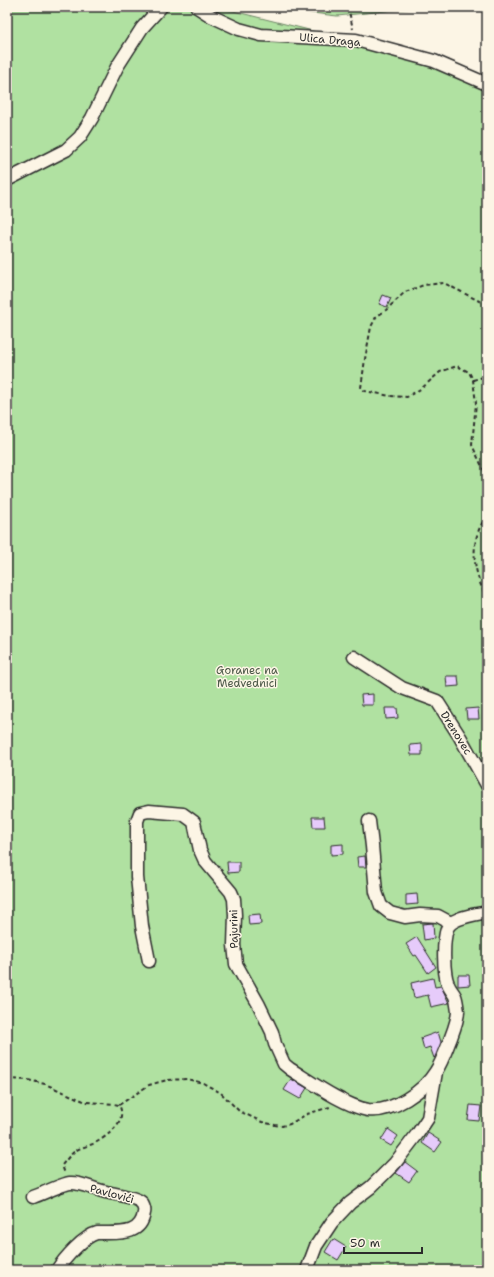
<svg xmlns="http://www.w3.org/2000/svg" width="494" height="1277" viewBox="0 0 494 1277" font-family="'Shantell Sans',sans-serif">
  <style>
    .green { fill: #b0e1a1; stroke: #6e8666 }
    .building { fill: #e6cbfa; stroke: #2b2b2b }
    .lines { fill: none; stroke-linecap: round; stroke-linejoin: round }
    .street-casing { stroke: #2b2b2b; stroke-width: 15 }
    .path { stroke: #2b2b2b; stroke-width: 2; stroke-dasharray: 4 3; stroke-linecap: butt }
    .street { stroke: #fcf5e5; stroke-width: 12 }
    .labels { text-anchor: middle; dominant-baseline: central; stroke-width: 3; stroke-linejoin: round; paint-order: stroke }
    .street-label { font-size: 11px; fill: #2b2b2b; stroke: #fcf5e5 }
    .park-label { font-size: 11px; fill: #4c5848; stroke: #fcf5e5 }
  </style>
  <rect width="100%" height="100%" fill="#fcf5e5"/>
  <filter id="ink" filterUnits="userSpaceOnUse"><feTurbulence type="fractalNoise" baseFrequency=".025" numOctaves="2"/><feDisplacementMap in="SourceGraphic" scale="8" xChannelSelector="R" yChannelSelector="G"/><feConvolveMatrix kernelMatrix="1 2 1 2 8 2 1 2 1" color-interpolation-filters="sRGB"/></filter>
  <g filter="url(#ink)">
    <path class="green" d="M 7,7 L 217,7 L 457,67 L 487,83 L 487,1270 L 7,1270 Z
      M 262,7 L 487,7 L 487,10 L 480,8 L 415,8 L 337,16 Z"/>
    <path class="building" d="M 383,295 L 391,298 L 387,307 L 379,304 Z
      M 446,676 L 458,676 L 459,686 L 447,687 Z
      M 373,694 L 373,705 L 362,705 L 361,695 Z
      M 385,708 L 397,708 L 398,718 L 386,719 Z
      M 478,708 L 479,719 L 467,719 L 466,709 Z
      M 422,744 L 422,755 L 411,755 L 410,745 Z
      M 312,817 L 324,817 L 325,827 L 313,827 Z
      M 343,844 L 343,854 L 331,855 L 331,845 Z
      M 365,856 L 366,867 L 358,867 L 357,857 Z
      M 227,862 L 239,862 L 239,872 L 228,873 Z
      M 417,894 L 418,904 L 406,905 L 406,895 Z
      M 260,914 L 261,924 L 249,925 L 248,915 Z
      M 433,923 L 434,938 L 424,940 L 422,924 Z
      M 417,937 L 436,967 L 428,973 L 416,955 L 414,956 L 406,944 Z
      M 458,975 L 469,975 L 470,985 L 458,986 Z
      M 433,978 L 435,987 L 441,986 L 449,1003 L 431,1007 L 428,995 L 414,998 L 411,983 Z
      M 438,1032 L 441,1042 L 435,1057 L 434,1058 L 430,1047 L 424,1049 L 421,1038 Z
      M 291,1079 L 307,1088 L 300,1099 L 284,1090 Z
      M 470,1105 L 481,1106 L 479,1121 L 468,1120 Z
      M 388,1129 L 398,1136 L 391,1146 L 381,1140 Z
      M 428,1133 L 442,1142 L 435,1152 L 422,1143 Z
      M 405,1162 L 417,1171 L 409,1182 L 396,1173 Z
      M 333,1239 L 346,1247 L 338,1260 L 325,1252 Z"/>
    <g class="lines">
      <defs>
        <path id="street" d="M 197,7 L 211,16 L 239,29 L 261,35 L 356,40 L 434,61 L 487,84
          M 7,180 L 66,150 L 80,137 L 92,118 L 117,67 L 142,28 L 161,7
          M 354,657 L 402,688 L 437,701 L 460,737 L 487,785
          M 369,821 L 372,846 L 376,892 L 381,906 L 390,913 L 405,917 L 420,915 L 438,916 L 451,923
          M 149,961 L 142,926 L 137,877 L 137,821 L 140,813 L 149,811 L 183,814 L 194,822 L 200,850 L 205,861 L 231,892 L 234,899 L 235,915 L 234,945 L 236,964 L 259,1005 L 272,1032 L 275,1044 L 284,1064 L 290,1069 C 311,1082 345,1106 368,1110 C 392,1113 424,1091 436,1071 C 442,1062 446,1050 450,1040 C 453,1032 458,1020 458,1011 C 457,1007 457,1001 455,996 C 453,992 449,988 448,984 C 443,972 443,941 447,929 C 451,917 475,915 487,912
          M 33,1197 C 42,1194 62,1184 70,1183 C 81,1182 95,1190 106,1192 C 114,1194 135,1197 141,1202 C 143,1205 145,1210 144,1213 C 141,1234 122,1233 106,1233 C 103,1233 99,1233 97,1233 C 84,1236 64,1259 57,1270
          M 307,1270 L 316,1246 L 332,1222 L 350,1203 L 371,1187 L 395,1163 L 418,1133 L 428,1118 L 436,1072"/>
      </defs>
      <use href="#street" class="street-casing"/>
      <path class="path" d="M 348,7 L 353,29
        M 487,305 L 444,283 L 424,285 L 405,292 L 386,310 L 376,317 L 371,327 L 365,359 L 361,388 L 365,391 L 390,396 L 407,397 L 422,388 L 440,372 L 457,366 L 469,372 L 473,380 L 476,403 L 472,445 L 487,477
        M 473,380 L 487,376
        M 487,516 C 468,540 473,573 487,598
        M 7,1079 L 28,1080 L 45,1084 L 86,1102 L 114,1104 L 119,1105 C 128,1121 108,1136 95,1143 C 89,1146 81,1147 75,1151 C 70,1155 66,1160 62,1165 L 65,1174
        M 119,1105 L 149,1085 L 167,1080 L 187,1079 L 203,1083 L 221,1093 L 239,1111 L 262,1122 L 275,1125 L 282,1126 L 290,1124 L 307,1114 L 330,1107"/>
      <use href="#street" class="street"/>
    </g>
  </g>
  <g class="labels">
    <g class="street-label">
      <text transform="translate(330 40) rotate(5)">Ulica Draga</text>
      <text transform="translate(456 733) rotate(58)">Drenovec</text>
      <text transform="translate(234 929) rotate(-91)">Pajurini</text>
      <text transform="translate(112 1194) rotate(15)">Pavlovići</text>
    </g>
    <g class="park-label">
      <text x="247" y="670">Goranec na<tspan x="247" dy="13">Medvednici</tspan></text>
    </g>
  </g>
  <rect width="494" height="1277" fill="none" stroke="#fcf5e5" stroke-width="24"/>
  <rect x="12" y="12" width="470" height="1253" fill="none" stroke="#2b2b2b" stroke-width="1.5" filter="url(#ink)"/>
  <path d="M344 1247v6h78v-6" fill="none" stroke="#2b2b2b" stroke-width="2"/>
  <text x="350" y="1247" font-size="12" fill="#2b2b2b" stroke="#fcf5e5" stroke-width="3" paint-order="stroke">50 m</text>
</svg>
